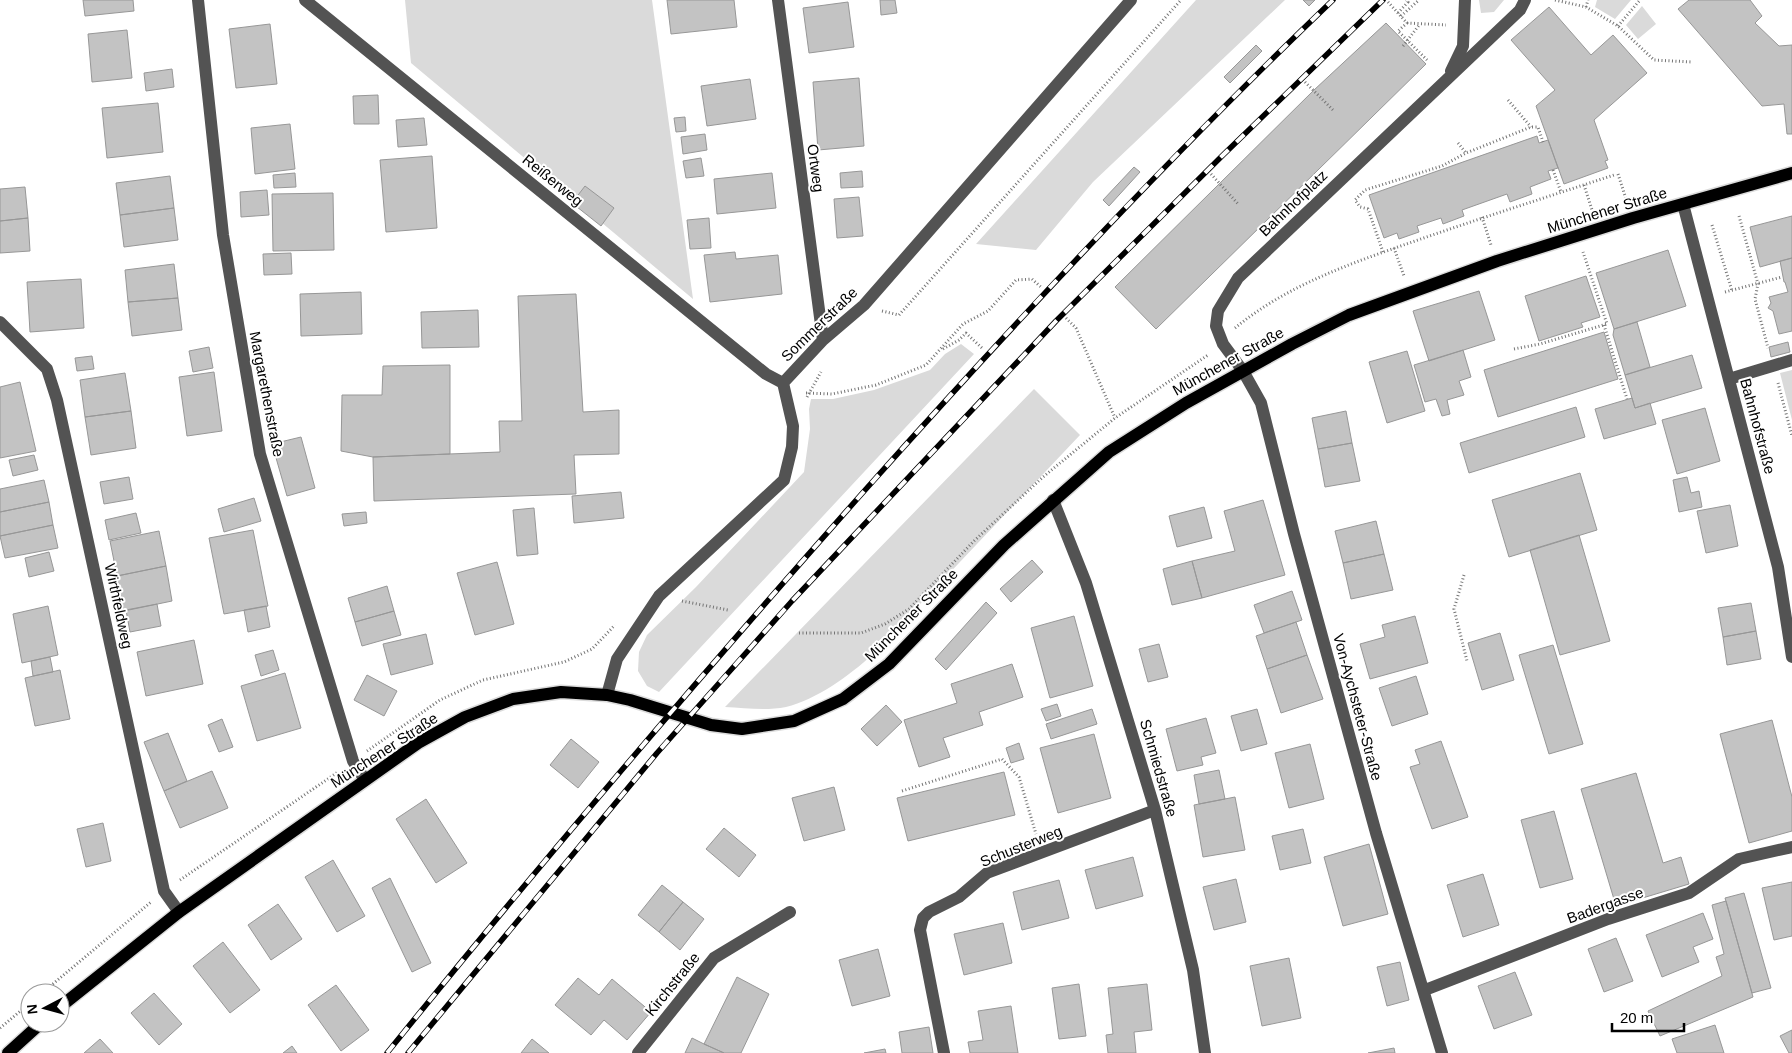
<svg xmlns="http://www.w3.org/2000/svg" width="1792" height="1053" viewBox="0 0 1792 1053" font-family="Arial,sans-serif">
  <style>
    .green { fill: #dadada }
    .building { fill: #c3c3c3; stroke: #979797 }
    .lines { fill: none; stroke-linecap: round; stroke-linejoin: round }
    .major-casing { stroke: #dbdbdb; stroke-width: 15 }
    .path { stroke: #757575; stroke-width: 3; stroke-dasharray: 1 2.5; stroke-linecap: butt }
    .minor { stroke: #535353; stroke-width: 12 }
    .major { stroke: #000; stroke-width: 12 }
    .rail-casing { stroke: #000; stroke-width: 5.5 }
    .rail { stroke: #fff; stroke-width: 4; stroke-dasharray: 11; stroke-linecap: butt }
    .labels { text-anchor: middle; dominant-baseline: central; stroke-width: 4; stroke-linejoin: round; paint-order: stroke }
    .street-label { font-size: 15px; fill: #000; stroke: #fff }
  </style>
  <rect width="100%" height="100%" fill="#fff"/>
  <path class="green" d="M 405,0 L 652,0 L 693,299 L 411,63 Z
    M 1196,0 L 1285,0 L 1093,182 L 1036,250 L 976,244 Z
    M 1479,0 L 1504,0 L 1494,12 L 1481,13 Z
    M 1597,0 L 1631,0 L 1615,19 L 1595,7 Z
    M 1642,6 L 1656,24 L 1638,39 L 1626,25 Z
    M 961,344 L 974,354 L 659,692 L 647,686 L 638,671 L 639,652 L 647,635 L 696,587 L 804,472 L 810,429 L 809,409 L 811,399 L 833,399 L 874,390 L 930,370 L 945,354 Z
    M 1792,370 L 1792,420 L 1780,373 Z
    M 1034,389 L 1080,435 L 872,655 C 850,675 816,700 786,707 C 766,711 745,708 725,707 Z"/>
  <path class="building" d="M 83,0 L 133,0 L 134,11 L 85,16 Z
    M 667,0 L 734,0 L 737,27 L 671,34 Z
    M 880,0 L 895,0 L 897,13 L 881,15 Z
    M 1303,0 L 1315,0 L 1309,6 Z
    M 1689,0 L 1750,0 L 1762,16 L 1755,23 L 1779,46 L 1792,45 L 1792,134 L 1787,134 L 1784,104 L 1762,106 L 1678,9 Z
    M 848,2 L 854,47 L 809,53 L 803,8 Z
    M 1549,7 L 1591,55 L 1613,35 L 1647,73 L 1594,120 L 1608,160 L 1605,161 L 1608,168 L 1564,184 L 1536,106 L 1555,90 L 1511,40 Z
    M 1386,23 L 1426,64 L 1156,329 L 1115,287 L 1314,90 Z
    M 270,24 L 277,84 L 236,88 L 229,29 Z
    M 127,30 L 132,78 L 92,82 L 88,34 Z
    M 1256,45 L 1262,51 L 1230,83 L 1224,77 Z
    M 172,69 L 174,87 L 146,91 L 144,73 Z
    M 859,78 L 864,146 L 818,150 L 813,82 Z
    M 750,79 L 756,119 L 707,126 L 701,86 Z
    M 378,95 L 379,124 L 354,124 L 353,96 Z
    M 158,103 L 163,152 L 107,158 L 102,108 Z
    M 685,117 L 686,131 L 676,132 L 674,118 Z
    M 424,118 L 427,145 L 398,147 L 396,120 Z
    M 290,124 L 295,169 L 255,174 L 251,128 Z
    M 705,134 L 707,150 L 683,154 L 681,137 Z
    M 1537,136 L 1539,143 L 1548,140 L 1558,168 L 1548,171 L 1551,179 L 1530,187 L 1532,194 L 1510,202 L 1507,194 L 1462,210 L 1464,216 L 1443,224 L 1441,218 L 1417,226 L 1419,232 L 1399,239 L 1397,233 L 1384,238 L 1369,195 Z
    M 432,156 L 437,228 L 386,232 L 380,160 Z
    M 701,158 L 704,176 L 686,178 L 683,161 Z
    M 1134,167 L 1140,172 L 1109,206 L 1103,200 Z
    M 862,171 L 863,187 L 841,188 L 840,173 Z
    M 295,173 L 296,187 L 274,188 L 273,175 Z
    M 772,173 L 776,208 L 717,214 L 714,179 Z
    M 170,176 L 174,208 L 120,215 L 116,183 Z
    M 585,186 L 614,208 L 601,226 L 572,203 Z
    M 25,187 L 28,218 L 0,221 L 0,189 Z
    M 267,190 L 269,215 L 241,217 L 240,192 Z
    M 333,193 L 334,250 L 273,251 L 272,194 Z
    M 859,197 L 863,236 L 837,238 L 834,199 Z
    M 174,208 L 178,240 L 124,247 L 120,215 Z
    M 1792,216 L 1792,258 L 1760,267 L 1750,227 Z
    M 28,218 L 30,251 L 0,253 L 0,221 Z
    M 709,218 L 711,248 L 690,249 L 687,220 Z
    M 1668,250 L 1686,306 L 1614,329 L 1596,273 Z
    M 735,252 L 736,259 L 778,255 L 782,294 L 710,302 L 704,255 Z
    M 291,253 L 292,274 L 264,275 L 263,254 Z
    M 1792,258 L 1792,331 L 1779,334 L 1773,311 L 1768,308 L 1771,303 L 1769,297 L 1788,292 L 1785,282 L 1784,282 L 1780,261 Z
    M 174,264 L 178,298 L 128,302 L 125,270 Z
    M 1586,276 L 1600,317 L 1581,323 L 1583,327 L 1539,341 L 1525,296 Z
    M 81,279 L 84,328 L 30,332 L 27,282 Z
    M 1479,291 L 1495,340 L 1429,361 L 1413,311 Z
    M 361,292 L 362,334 L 301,336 L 300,294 Z
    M 576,294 L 583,412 L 619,410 L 619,454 L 574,455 L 576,494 L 374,501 L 373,457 L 500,452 L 499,421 L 522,421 L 518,296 Z
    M 178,298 L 182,330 L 132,336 L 128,302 Z
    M 478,310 L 479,347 L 422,348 L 421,312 Z
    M 1637,322 L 1650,367 L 1625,375 L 1613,335 L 1614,329 Z
    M 1604,332 L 1618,379 L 1498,417 L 1484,370 Z
    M 1788,342 L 1790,352 L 1771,357 L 1769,347 Z
    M 209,347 L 213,368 L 193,372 L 189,351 Z
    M 1463,350 L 1471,377 L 1459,381 L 1464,395 L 1447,400 L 1450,414 L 1442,416 L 1436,399 L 1425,402 L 1414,365 Z
    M 1407,351 L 1425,411 L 1387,423 L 1369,362 Z
    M 1692,355 L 1702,388 L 1635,408 L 1625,375 Z
    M 92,356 L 94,369 L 77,371 L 75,358 Z
    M 450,365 L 450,454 L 373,457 L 341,451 L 342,395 L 382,395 L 383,366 Z
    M 214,372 L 222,431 L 187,436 L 179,377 Z
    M 125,373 L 131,411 L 85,417 L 80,380 Z
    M 20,382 L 36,451 L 0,458 L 0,387 Z
    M 1632,398 L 1635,408 L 1650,403 L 1656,424 L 1604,439 L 1595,409 Z
    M 1576,407 L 1585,437 L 1469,473 L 1460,443 Z
    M 1705,408 L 1720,461 L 1677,474 L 1662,420 Z
    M 131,411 L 136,448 L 91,455 L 85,417 Z
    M 1346,411 L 1352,443 L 1318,449 L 1312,418 Z
    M 301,437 L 315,488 L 287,496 L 272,444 Z
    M 1352,443 L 1360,481 L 1325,487 L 1318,449 Z
    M 34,455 L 38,470 L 13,476 L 9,460 Z
    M 1580,473 L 1597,530 L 1509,557 L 1492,500 Z
    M 129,477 L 133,499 L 104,504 L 100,482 Z
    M 1687,477 L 1691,493 L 1699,491 L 1702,507 L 1679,512 L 1673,480 Z
    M 44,480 L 49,502 L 0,512 L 0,489 Z
    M 621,492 L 624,518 L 574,523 L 572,496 Z
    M 254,498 L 261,521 L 224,532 L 218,509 Z
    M 1263,500 L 1285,575 L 1202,598 L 1192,561 L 1235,551 L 1224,511 Z
    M 49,502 L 53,525 L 0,536 L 0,512 Z
    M 1730,505 L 1738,546 L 1706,553 L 1697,511 Z
    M 1204,507 L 1212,538 L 1177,547 L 1169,516 Z
    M 534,508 L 538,554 L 517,556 L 513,510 Z
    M 366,512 L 367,523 L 344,526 L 342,514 Z
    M 136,513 L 141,533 L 109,540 L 105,520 Z
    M 1376,521 L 1384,554 L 1343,563 L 1335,531 Z
    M 53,525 L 58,548 L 5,558 L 0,536 Z
    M 253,530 L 268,606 L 224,614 L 209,538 Z
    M 159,531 L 166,566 L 117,576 L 110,541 Z
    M 1579,535 L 1610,641 L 1560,655 L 1530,550 Z
    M 49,552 L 54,571 L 29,577 L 25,558 Z
    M 1384,554 L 1393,590 L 1351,599 L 1343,563 Z
    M 1032,560 L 1043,572 L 1011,602 L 1000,589 Z
    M 1192,561 L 1202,598 L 1172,605 L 1163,569 Z
    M 497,562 L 514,624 L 475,635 L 457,573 Z
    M 166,566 L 172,601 L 124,611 L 117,576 Z
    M 387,586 L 394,611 L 355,622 L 348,598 Z
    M 1292,591 L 1302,620 L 1264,633 L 1254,605 Z
    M 986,602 L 997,613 L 946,670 L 935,659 Z
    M 1751,603 L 1756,631 L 1723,637 L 1718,608 Z
    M 157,604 L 161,626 L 130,632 L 126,610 Z
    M 48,606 L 58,655 L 22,663 L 13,614 Z
    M 266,606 L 270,627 L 248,632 L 244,610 Z
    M 394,611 L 401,635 L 362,646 L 355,622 Z
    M 1074,616 L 1093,686 L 1050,698 L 1031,628 Z
    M 1415,616 L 1428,663 L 1370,679 L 1360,644 L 1385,637 L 1382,625 Z
    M 1296,622 L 1307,655 L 1267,669 L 1256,636 Z
    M 1756,631 L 1761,659 L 1727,665 L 1723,637 Z
    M 1500,633 L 1514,680 L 1482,690 L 1468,643 Z
    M 426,634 L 433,664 L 391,675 L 383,644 Z
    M 194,640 L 203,684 L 146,696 L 137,652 Z
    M 1159,644 L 1168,677 L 1148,682 L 1139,649 Z
    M 1553,645 L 1583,744 L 1549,754 L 1519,655 Z
    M 273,650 L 279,670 L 261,676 L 255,655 Z
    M 1307,655 L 1323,699 L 1281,713 L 1267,669 Z
    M 50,657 L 53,672 L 33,676 L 31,661 Z
    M 1012,664 L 1023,697 L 979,712 L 983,725 L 943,738 L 950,757 L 919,767 L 904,720 L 957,703 L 951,684 Z
    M 60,670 L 70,719 L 35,726 L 25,678 Z
    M 285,673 L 301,728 L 257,741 L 241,686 Z
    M 367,675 L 397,691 L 384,716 L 354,700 Z
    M 1416,676 L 1428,714 L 1392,726 L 1379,688 Z
    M 1057,704 L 1061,716 L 1046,721 L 1041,709 Z
    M 886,705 L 902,722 L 877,746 L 861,729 Z
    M 1092,709 L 1097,724 L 1051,739 L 1046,724 Z
    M 1257,709 L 1267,744 L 1241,751 L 1231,716 Z
    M 1206,718 L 1216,753 L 1201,757 L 1203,765 L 1177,771 L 1166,729 Z
    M 222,719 L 233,747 L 219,752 L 208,725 Z
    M 1772,720 L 1792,797 L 1792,831 L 1749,843 L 1720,734 Z
    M 168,733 L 187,781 L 164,791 L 144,742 Z
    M 1094,734 L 1111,798 L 1058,813 L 1040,748 Z
    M 571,739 L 599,762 L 578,788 L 550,765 Z
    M 1441,741 L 1468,817 L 1432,829 L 1410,767 L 1420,764 L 1415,750 Z
    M 1019,743 L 1024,759 L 1011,763 L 1006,748 Z
    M 1310,744 L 1324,799 L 1289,808 L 1275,753 Z
    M 1219,770 L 1225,799 L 1199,804 L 1194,775 Z
    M 212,771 L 228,808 L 180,828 L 164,791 Z
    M 1004,772 L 1015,815 L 908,841 L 897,798 Z
    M 1636,773 L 1663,863 L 1681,857 L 1689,884 L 1616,906 L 1581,789 Z
    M 834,787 L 845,830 L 804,841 L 792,798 Z
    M 1235,797 L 1245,850 L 1203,857 L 1194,805 Z
    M 426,799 L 467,863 L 436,883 L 396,819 Z
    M 1554,811 L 1573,879 L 1540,888 L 1521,820 Z
    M 103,823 L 111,861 L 86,867 L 77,829 Z
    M 724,828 L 756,855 L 739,877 L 706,849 Z
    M 1303,829 L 1311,863 L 1280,870 L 1272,836 Z
    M 1369,844 L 1388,914 L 1343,926 L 1324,857 Z
    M 1133,857 L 1143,896 L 1096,909 L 1085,870 Z
    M 333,860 L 365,916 L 337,932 L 305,877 Z
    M 1483,874 L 1499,925 L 1463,937 L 1447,885 Z
    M 390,878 L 431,963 L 412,972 L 372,888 Z
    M 1236,879 L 1246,922 L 1214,930 L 1203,887 Z
    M 1059,880 L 1069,918 L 1022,930 L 1013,892 Z
    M 1792,882 L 1792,936 L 1774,940 L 1762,888 Z
    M 662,885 L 683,902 L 659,932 L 638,915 Z
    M 1744,893 L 1771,988 L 1752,993 L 1725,898 Z
    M 1726,901 L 1753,997 L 1660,1036 L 1648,1011 L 1722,976 L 1716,957 L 1724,954 L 1712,905 Z
    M 683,902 L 704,919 L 680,950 L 659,932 Z
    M 278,904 L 302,939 L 271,960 L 248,925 Z
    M 1703,913 L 1713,939 L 1693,947 L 1699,962 L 1662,977 L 1646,935 Z
    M 1003,923 L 1012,963 L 964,975 L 954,934 Z
    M 1616,938 L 1633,981 L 1604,992 L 1588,949 Z
    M 223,942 L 260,990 L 230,1013 L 193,966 Z
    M 878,949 L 890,996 L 852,1006 L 839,960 Z
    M 1289,958 L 1301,1018 L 1262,1026 L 1250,966 Z
    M 1400,962 L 1409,1000 L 1387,1006 L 1377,967 Z
    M 1515,972 L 1532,1015 L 1494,1029 L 1478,986 Z
    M 737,977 L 769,994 L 741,1053 L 724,1053 L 704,1044 Z
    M 578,978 L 599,995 L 612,979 L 651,1012 L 627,1040 L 604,1020 L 591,1035 L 555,1005 Z
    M 1079,984 L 1086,1036 L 1059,1039 L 1052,988 Z
    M 1147,984 L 1152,1030 L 1134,1032 L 1136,1053 L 1108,1053 L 1106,1035 L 1113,1034 L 1108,988 Z
    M 336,985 L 369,1030 L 341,1051 L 308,1005 Z
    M 154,993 L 182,1024 L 159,1045 L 131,1013 Z
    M 1011,1006 L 1018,1053 L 970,1053 L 968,1042 L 983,1040 L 978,1011 Z
    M 1715,1025 L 1724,1053 L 1677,1053 L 1672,1039 Z
    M 929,1027 L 933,1053 L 902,1053 L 899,1032 Z
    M 1792,1030 L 1792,1053 L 1789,1053 L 1780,1036 Z
    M 692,1038 L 704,1044 L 724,1053 L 685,1053 Z
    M 100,1039 L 113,1053 L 84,1053 Z
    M 532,1039 L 549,1053 L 521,1053 Z
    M 292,1046 L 297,1053 L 283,1053 Z
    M 1394,1048 L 1395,1053 L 1368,1053 Z
    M 885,1049 L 886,1053 L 864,1053 Z"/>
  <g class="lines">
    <defs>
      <path id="major" d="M 60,1007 L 179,912 L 418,743 L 465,717 L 513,699 L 561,692 L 607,695 L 630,700 L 711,725 L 742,729 L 794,721 L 843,699 L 889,664 L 1004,545 L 1109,452 L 1186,403 L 1292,344 L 1349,315 L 1497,261 L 1633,218 L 1792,173
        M 8,1053 L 41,1023"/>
    </defs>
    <use href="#major" class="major-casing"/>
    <path class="path" d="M 1555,0 L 1586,7 L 1618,26 L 1654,60 L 1692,62
      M 1388,2 L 1407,23 L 1398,31 L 1427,60
      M 1586,7 L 1588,0
      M 1398,13 L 1408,2 L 1406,0
      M 1401,16 L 1419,0
      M 1407,23 L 1446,25
      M 1618,26 L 1640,0
      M 1403,46 L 1420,24
      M 1305,82 L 1333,110
      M 1508,100 L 1531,127
      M 1458,143 L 1466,153
      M 1553,170 L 1561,192
      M 1211,174 L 1239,205
      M 1618,174 L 1627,202
      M 1584,185 L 1593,213
      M 1739,216 L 1758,284 L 1755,299 L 1768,348
      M 1482,217 L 1491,245
      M 1712,225 L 1732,291
      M 1394,248 L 1404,276
      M 1383,252 L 1368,209 L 1360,207 L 1355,200 L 1365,190 L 1442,166 L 1466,153 L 1531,127 L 1538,127 L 1543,142
      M 1725,292 L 1782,277
      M 882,311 L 899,315 L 1181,0
      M 1066,318 L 1076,328 L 1115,418
      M 1604,325 L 1627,399
      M 1235,328 C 1287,285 1352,263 1415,241 C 1481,218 1547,197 1614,175
      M 943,349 L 959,340 L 966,333 L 983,349
      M 1514,349 L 1540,344 L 1607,324 L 1583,252
      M 1778,383 L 1792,436
      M 806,393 L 832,394 L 876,385 L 926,365 L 963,324 L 988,311 L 1016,280 L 1032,279 L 1042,288
      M 807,397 L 821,372
      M 1464,575 L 1454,609 L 1467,661
      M 682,601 L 728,610
      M 799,633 L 861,633 L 885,624 L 909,609 L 974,541 L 1043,477 L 1115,418 L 1208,355
      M 367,751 L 440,700 L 483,680 L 564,662 L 592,649 L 615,625
      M 902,791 L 1002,759 L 1019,777 L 1036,834
      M 180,880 L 338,772
      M 42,993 L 151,902
      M 0,1028 L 30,1003"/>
    <path class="minor" d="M 198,0 L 223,235 L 260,454 L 353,761 L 365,780
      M 305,0 L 766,374 L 783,383
      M 778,0 L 823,340
      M 1451,71 L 1463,46 L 1465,0
      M 1683,204 L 1778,567 L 1792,657
      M 0,322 L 47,369 L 57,400 L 164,891 L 179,912
      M 1729,379 L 1792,360
      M 783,383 L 823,340 L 864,305 L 1131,0
      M 1053,500 L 1086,583 L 1155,810 L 1193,970 L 1205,1053
      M 607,695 L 617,659 L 659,596 L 784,480 L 792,447 L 793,426 L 783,383
      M 1425,990 L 1608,919 L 1689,893 L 1739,859 L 1792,847
      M 638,1053 L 714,958 L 790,912
      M 944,1053 L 920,930 L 923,918 L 929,912 L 959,897 L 987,873 L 1155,810
      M 1442,1053 L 1376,833 L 1294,534 L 1261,403 L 1243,371 L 1223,344 L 1216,326 L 1218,311 L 1238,278 L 1520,10 L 1525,0"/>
    <use href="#major" class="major"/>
    <defs>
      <path id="rail" d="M 387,1053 C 542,861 702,674 866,489 C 1016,321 1170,156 1333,0
        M 408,1053 L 657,753 L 792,601 L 1056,321 L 1223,155 L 1383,0"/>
    </defs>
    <use href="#rail" class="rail-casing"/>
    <use href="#rail" class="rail"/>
  </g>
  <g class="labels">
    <g class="street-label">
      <text transform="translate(816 168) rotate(82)">Ortweg</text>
      <text transform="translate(553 180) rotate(39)">Reißerweg</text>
      <text transform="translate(1293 203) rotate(-44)">Bahnhofplatz</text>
      <text transform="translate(1607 210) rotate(-17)">Münchener Straße</text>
      <text transform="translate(819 324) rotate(-44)">Sommerstraße</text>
      <text transform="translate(1228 361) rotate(-29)">Münchener Straße</text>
      <text transform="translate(267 394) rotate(79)">Margarethenstraße</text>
      <text transform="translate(1758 426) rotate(75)">Bahnhofstraße</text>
      <text transform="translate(119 606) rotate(78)">Wirthfeldweg</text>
      <text transform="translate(911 615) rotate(-45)">Münchener Straße</text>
      <text transform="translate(1358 707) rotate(75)">Von-Aychsteter-Straße</text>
      <text transform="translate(384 750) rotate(-33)">Münchener Straße</text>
      <text transform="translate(1159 768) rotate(74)">Schmiedstraße</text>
      <text transform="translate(1021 846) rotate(-22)">Schusterweg</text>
      <text transform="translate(1605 905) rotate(-20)">Badergasse</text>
      <text transform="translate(672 984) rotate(-51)">Kirchstraße</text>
    </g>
  </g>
  <g transform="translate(45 1008) rotate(264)"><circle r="24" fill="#ffffff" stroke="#999999"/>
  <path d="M0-4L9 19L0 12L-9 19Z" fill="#000000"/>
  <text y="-8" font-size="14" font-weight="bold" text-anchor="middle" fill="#000000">N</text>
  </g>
  <path d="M1612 1023v8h72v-8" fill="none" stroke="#000000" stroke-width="2.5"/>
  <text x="1620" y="1023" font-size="15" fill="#000000" stroke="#ffffff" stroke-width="4" paint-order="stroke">20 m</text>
</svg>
